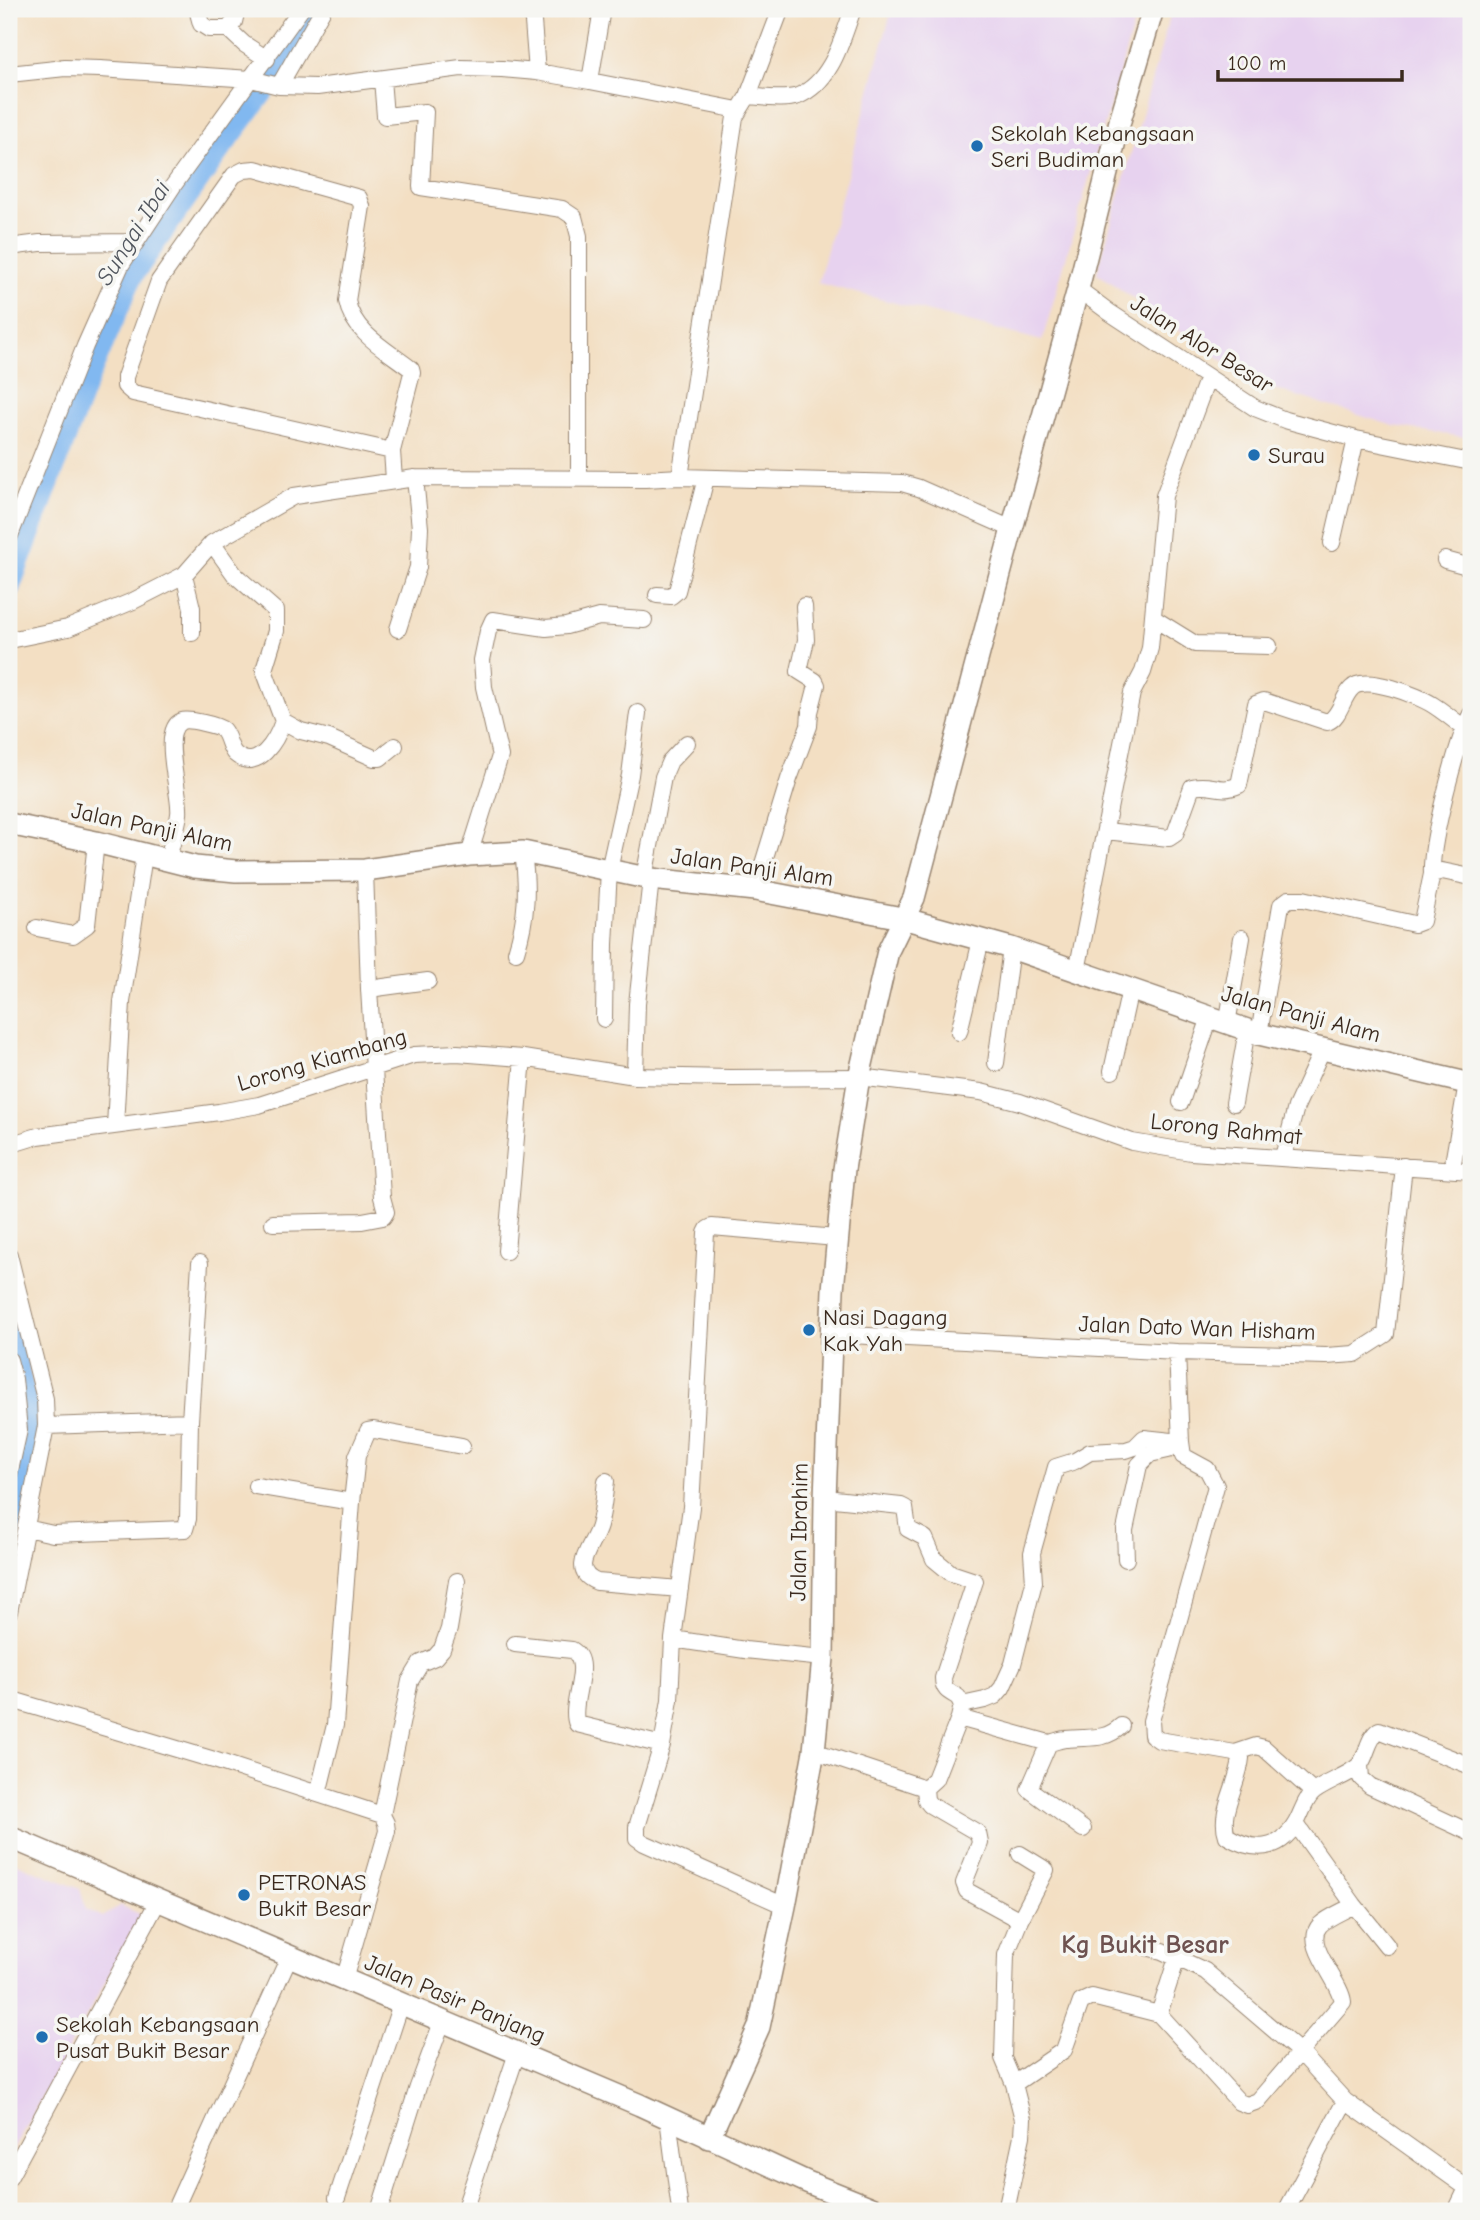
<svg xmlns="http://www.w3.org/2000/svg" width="1480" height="2220" viewBox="0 0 1480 2220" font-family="'Comic Neue',sans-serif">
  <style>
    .built { fill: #e7d2ef }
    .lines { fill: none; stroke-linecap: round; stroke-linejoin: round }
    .river { stroke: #81b8f0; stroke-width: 23 }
    .minor-casing { stroke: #978470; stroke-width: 18 }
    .major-casing { stroke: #978470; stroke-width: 24 }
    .minor { stroke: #fff; stroke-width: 16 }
    .major { stroke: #fff; stroke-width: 21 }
    .poi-dot { fill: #1f6fb2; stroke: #f6f6f2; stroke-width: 2.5 }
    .labels { text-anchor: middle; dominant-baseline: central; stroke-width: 7; stroke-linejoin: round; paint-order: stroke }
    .poi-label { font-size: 23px; fill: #3b2a1e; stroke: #f6f6f2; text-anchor: start }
    .street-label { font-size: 23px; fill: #3b2a1e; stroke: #f6f6f2 }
    .water-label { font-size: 24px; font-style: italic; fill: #50555d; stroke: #f6f6f2 }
    .quarter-label { font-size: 26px; font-weight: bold; fill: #6e5250; stroke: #f6f6f2 }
  </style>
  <rect width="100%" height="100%" fill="#f6f6f2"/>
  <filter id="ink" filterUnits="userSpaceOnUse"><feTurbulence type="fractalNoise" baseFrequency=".0143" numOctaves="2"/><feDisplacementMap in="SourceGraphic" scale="14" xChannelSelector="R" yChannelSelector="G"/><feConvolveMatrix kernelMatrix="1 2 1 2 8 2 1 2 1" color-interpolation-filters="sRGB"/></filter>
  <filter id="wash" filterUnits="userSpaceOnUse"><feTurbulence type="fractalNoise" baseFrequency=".00686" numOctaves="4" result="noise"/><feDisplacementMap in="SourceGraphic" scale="28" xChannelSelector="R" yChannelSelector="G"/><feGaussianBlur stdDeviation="1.57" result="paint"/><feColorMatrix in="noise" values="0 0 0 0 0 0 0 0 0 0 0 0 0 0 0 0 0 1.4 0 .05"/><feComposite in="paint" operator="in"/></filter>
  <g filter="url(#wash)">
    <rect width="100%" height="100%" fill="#f3dfc3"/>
    <path class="built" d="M 892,9 L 1138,9 L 1042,341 L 818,283 Z
      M 1172,9 L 1471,9 L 1471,434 L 1463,437 L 1394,426 L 1255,383 L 1097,273 Z
      M 9,1860 L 80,1889 L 86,1909 L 103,1917 L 120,1905 L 142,1915 L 9,2157 Z"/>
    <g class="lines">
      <path class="river" d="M 9,587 L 83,389 L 132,275 L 217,153 L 261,94 L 315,10
        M 9,1332 L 27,1407 L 29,1440 L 9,1534"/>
    </g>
  </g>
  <g filter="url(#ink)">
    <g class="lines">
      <defs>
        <path id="minor" d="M 197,9 L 201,24 L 209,29 L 228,29 L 234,22 L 237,9
          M 532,9 L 537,72
          M 228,29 L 244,44 L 267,59
          M 9,74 L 65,68 L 100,69 L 251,79 L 279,86 L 317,87 L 461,68 L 502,69 L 537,72 L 590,81 L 738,110
          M 382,79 L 385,116 L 425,112 L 421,187 L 562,209 L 574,217 L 579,236 L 579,478
          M 590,81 L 602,9
          M 279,86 L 323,9
          M 748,96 C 762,97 784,101 798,96 C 832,82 842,39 853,9
          M 9,247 L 40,243 L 136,242
          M 1078,289 L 1109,312 L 1255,408 L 1285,420 L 1356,439 L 1471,462
          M 392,451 L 133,393 L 125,386 L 125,377 L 159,281 L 234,175 L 244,170 L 255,169 L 359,198 L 362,206 L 347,301 C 353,333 387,350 411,369 L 412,373 L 392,451 L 394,480
          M 680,477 L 735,117 L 748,96 L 781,9
          M 9,538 L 85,346 L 121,265 L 173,186 L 301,9
          M 212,543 L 235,575 L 276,611 L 276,631 L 264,670 L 283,721 L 301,731 L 329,738 L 374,758 L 380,758 L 395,746
          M 1332,543 L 1356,439
          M 1445,560 L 1471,567
          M 184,575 L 192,608 L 192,633
          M 657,595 L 671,596 L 677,591 L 706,478
          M 1153,618 L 1195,644 L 1269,646
          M 398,629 L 418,567 L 420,528 L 415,478
          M 9,640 L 68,628 L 133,601 L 184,575 L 212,543 L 294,496 L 415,478 L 645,479 L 680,477 L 902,483 L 919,488 L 1012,529
          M 1106,831 L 1169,838 L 1175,834 L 1192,787 C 1212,782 1219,794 1239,785 L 1256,704 L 1264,701 L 1327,722 C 1340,718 1342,697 1352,688 C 1365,674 1419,696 1433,705 C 1444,712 1454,720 1464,728
          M 469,855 L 500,756 L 484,687 L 482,660 L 488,631 L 493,620 L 546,628 L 566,626 L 599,617 L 644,620
          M 167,861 C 171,846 177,830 179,814 C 182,797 159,729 182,721 C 188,719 218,725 223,730 C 229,737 229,748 235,754 C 258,774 277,739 283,721
          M 1432,874 C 1430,844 1457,741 1471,714
          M 644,878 L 663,777 L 670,761 L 687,743
          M 755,890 L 789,779 L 809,726 L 810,712 L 817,685 L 815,681 L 799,671 L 806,640 L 804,606
          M 37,928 L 73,935 L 87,925 L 96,842
          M 516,952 C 527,917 528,889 523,852
          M 1077,971 L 1132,693 L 1143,672 L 1150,648 L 1164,496 L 1208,377
          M 369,989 L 428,981
          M 604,1019 L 605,944 L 609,870 L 630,775 L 638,713
          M 1227,1024 L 1242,938
          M 959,1032 L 981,940
          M 1259,1034 L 1281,905 L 1289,899 L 1303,899 L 1414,924 L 1422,921 L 1432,874 L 1442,871 L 1471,877
          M 996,1063 L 1011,948
          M 1112,1071 L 1130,989
          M 635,1076 L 637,1004 L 651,879
          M 1181,1102 L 1210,1017
          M 1234,1103 L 1247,1030
          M 115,1126 L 122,1002 L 144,855
          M 9,1145 L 38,1136 L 219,1112 L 259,1105 L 414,1055 L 457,1053 L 523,1058 L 635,1076 L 729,1078 L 859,1077 L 981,1092 L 1020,1102 L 1132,1142 L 1191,1152 L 1471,1171
          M 1283,1157 L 1296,1107 L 1322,1050
          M 1452,1169 L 1467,1083
          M 273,1223 L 362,1221 L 383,1217 L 386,1212 L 382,1197 L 369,989 L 365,870
          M 506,1251 L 523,1058
          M 9,1255 L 45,1399 L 46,1426 L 9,1612
          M 831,1334 L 1177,1352 L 1326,1356 L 1355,1354 L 1386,1334 L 1404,1166
          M 9,1360 L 14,1379 L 19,1430 L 9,1475
          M 46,1426 L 190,1421
          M 1181,1442 L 1183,1456 L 1207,1469 L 1216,1486 L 1151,1721 L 1152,1735 L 1159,1740 L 1235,1753 L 1241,1758 C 1239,1783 1218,1812 1227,1836 C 1253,1852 1279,1852 1296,1823 C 1302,1813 1305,1798 1315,1791 C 1327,1782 1354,1773 1361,1763 C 1368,1752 1368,1738 1379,1730 L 1471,1766
          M 606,1481 C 604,1497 603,1511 599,1526 C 594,1545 567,1570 597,1582 L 680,1589
          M 256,1486 L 352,1502
          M 825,1498 L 901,1506 L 905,1508 L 908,1529 L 925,1538 L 934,1559 L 951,1573 L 975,1581 L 943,1678 C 943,1690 949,1692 958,1697 L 962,1705 L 959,1718 L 1049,1743 L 1029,1789 L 1083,1829
          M 26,1528 L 53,1534 L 185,1529 L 188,1519 L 190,1421 L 200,1263
          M 1126,1559 L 1125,1530 L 1139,1465 L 1150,1454 L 1168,1450 L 1172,1441
          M 673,1639 L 745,1650 L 823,1658
          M 515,1644 L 572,1650 C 594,1663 568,1704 577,1724 L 662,1745
          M 9,1699 L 214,1760 L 382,1815
          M 962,1705 L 985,1700 L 995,1696 L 1002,1688 L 1013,1664 L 1034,1582 L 1032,1553 L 1056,1467 L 1075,1461 L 1090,1452 L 1126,1450 L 1135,1447 L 1144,1438 L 1181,1442 L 1177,1352
          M 1049,1743 C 1055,1742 1061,1739 1066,1739 C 1087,1736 1104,1742 1121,1726
          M 814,1751 L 925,1788 L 935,1779 L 959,1718
          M 1235,1753 L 1256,1746 L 1264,1748 L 1313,1792
          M 1360,1765 L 1361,1778 L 1370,1786 L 1471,1833
          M 925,1788 L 926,1800 L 930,1805 L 978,1833 L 980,1843 L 964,1883 L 967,1891 L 1020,1920
          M 318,1794 L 335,1725 L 352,1502 L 357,1456 L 368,1431 L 374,1430 L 462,1446
          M 1296,1824 L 1354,1905 L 1387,1946
          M 785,1906 L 644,1843 L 637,1838 L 637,1827 L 662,1745 L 670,1700 L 673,1639 L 691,1507 L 706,1233 L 708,1229 L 712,1227 L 836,1238
          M 1135,1944 L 1162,1951 L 1205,1971 L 1301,2053 L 1345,2101 L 1467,2188
          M 1177,1958 L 1159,2014 L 1239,2102 L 1247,2105 L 1258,2101 L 1343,2002 C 1341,1981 1302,1944 1320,1925 C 1328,1917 1344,1911 1354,1905
          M 344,1980 L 387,1831 L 386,1823 L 382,1815 L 410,1681 L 421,1663 L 435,1657 L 442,1649 L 449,1629 L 457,1581
          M 1014,2084 L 1064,2050 L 1081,2002 L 1092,1997 L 1159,2014
          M 668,2118 L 680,2211
          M 9,2178 L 158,1901
          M 337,2198 L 401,2004
          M 380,2208 L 418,2087 L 442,2022
          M 174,2211 L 289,1957
          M 464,2211 L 517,2053
          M 1006,2211 L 1022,2136 L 1023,2119 L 1014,2084 L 1003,2058 L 1006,1955 L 1020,1920 L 1046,1870 L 1020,1854
          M 1286,2211 L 1345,2101
          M 1456,2211 L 1471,2180"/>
        <path id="major" d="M 9,824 L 96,842 L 195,867 L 236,871 L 365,870 L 469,855 L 523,852 L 651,879 L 755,890 L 902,918 L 1011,948 L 1259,1034 L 1471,1084
          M 9,1837 L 640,2105 L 807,2182 L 879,2211
          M 709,2138 L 759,2027 L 785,1906 L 814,1751 L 823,1658 L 825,1498 L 833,1290 L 844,1169 L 859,1077 L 888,951 L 914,898 L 1012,529 L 1078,289 L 1121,117 L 1153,9"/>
      </defs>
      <use href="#minor" class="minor-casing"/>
      <use href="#major" class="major-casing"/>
      <use href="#minor" class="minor"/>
      <use href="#major" class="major"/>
    </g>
  </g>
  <g class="poi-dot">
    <circle cx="977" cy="146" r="7"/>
    <circle cx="1254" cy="455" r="7"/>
    <circle cx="809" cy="1330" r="7"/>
    <circle cx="244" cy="1895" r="7"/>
    <circle cx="42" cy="2037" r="7"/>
  </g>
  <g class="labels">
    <g class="poi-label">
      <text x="991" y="133">Sekolah Kebangsaan<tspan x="991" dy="26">Seri Budiman</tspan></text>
      <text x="1268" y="455">Surau</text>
      <text x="823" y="1317">Nasi Dagang<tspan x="823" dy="26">Kak Yah</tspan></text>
      <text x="258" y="1882">PETRONAS<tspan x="258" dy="26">Bukit Besar</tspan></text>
      <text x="56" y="2024">Sekolah Kebangsaan<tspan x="56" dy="26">Pusat Bukit Besar</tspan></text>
    </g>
    <g class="street-label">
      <text transform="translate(1202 344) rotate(32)">Jalan Alor Besar</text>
      <text transform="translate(152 827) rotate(12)">Jalan Panji Alam</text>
      <text transform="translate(752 867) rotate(8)">Jalan Panji Alam</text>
      <text transform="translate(1301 1014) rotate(15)">Jalan Panji Alam</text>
      <text transform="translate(322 1060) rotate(-16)">Lorong Kiambang</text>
      <text transform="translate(1226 1129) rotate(6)">Lorong Rahmat</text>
      <text transform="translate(1197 1328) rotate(2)">Jalan Dato Wan Hisham</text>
      <text transform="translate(799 1532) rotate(-89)">Jalan Ibrahim</text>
      <text transform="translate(455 1999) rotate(23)">Jalan Pasir Panjang</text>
    </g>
    <g class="water-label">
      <text transform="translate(133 233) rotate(-58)">Sungai Ibai</text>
    </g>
    <g class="quarter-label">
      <text x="1145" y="1945">Kg Bukit Besar</text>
    </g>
  </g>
  <rect width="1480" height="2220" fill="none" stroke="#f6f6f2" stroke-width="35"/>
  <path d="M1218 70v10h184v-10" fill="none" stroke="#3b2a1e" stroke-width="3.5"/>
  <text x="1228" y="70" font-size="21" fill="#3b2a1e" stroke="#f6f6f2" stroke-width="5" paint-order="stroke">100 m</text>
</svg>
